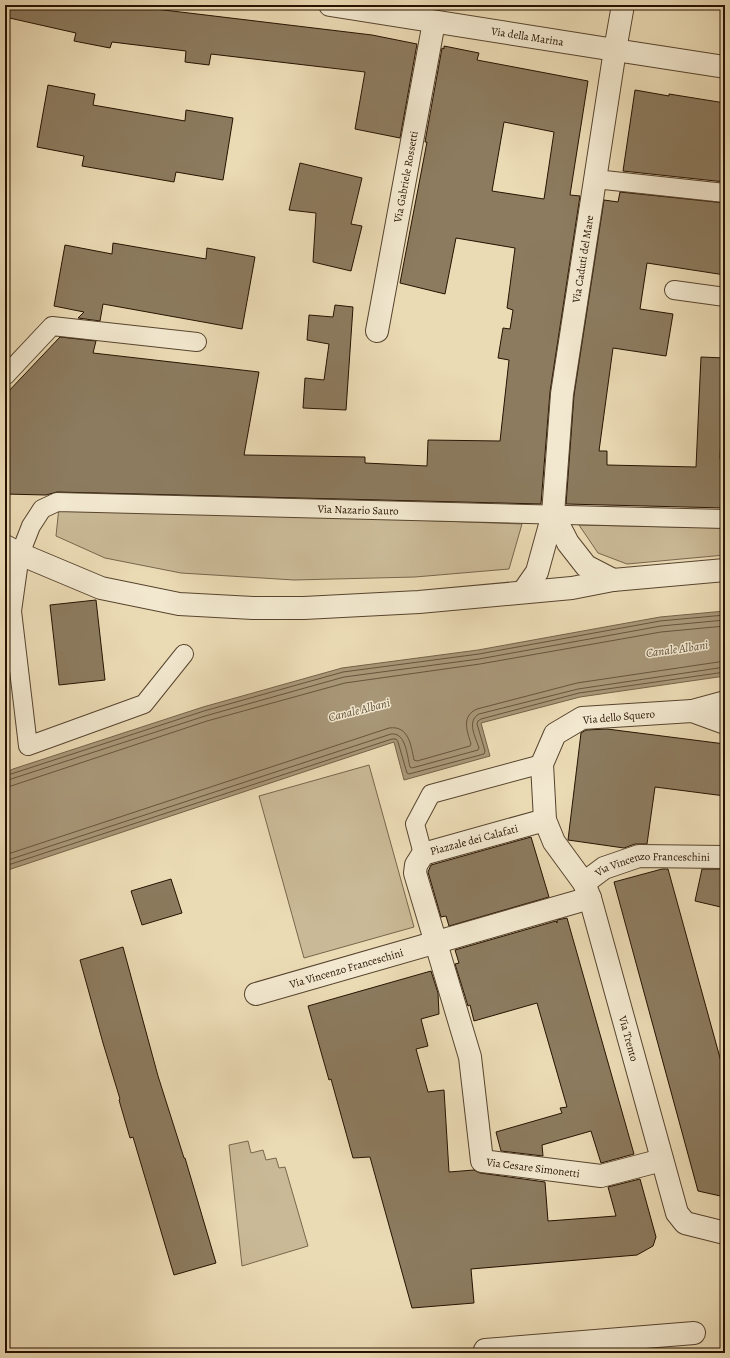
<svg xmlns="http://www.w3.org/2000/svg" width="730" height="1358" viewBox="0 0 730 1358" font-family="Alegreya,serif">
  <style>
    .green { fill: #cab996; stroke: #78664c }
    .water { fill: #a89778; stroke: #746248 }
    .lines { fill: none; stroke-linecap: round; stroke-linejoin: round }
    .shore { stroke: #67543c; stroke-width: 1 }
    .building { fill: #8c7b5f; stroke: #261201; fill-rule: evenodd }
    .service-casing { stroke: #57442e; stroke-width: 20 }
    .pedestrian-casing { stroke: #57442e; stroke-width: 24 }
    .minor-casing { stroke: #57442e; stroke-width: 24 }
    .tertiary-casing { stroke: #57442e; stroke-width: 24 }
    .service { stroke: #f2e8cf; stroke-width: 18 }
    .pedestrian { stroke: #f2e8cf; stroke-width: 22 }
    .minor { stroke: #f2e8cf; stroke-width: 22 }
    .tertiary { stroke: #f2e8cf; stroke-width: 22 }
    .labels { text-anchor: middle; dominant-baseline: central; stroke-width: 3; stroke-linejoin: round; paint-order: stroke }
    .street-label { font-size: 11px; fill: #261201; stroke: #f2e8cf }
    .water-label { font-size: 12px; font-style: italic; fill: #604e37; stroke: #f2e8cf }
  </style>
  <rect width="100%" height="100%" fill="#ebdbb5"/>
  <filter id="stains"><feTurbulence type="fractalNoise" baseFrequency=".005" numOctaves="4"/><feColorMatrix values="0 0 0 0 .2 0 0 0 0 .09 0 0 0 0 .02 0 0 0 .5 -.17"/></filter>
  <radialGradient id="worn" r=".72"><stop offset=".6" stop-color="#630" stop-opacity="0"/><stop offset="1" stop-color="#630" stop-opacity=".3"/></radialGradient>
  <path class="green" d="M 59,507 L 522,524 L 509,569 L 415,577 L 294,580 L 181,573 L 105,558 L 56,536 Z
    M 579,525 L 725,528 L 725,555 L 627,564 L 598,553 Z
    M 369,765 L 414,927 L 304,958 L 259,796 Z
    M 248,1141 L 251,1153 L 263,1150 L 266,1160 L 276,1158 L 279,1168 L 285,1167 L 308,1246 L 242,1266 L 229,1145 Z"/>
  <path class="water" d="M 725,611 L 725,676 L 580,697 L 481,723 L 490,756 L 404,780 L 394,742 L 5,871 L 5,773 L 13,769 L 203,707 L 342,668 L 478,650 L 660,617 Z"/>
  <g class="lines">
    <path class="shore" d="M 5,776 L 204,711 L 343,672 L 479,654 L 660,621 L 725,615
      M 5,781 L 205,716 L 344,677 L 479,659 L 661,626 L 725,620
      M 5,787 L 11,786 L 207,721 L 345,683 L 480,664 L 661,632 L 725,626
      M 5,855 L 389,728 C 409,725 411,746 414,760 L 417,761 L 470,746 L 471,744 C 467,731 461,716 477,709 L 577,683 L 725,661
      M 5,861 L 391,734 C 406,732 407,756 410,767 L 412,768 L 478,750 L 479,748 C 476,738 466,721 479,714 L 578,689 L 725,667
      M 5,866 L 392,739 L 396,739 L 398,742 L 407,773 L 409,774 L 484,754 L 485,751 L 477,724 L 478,721 L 481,719 L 579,693 L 725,672"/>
  </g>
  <path class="building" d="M 5,5 L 122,5 L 372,35 L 417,44 L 400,138 L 355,129 L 365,72 L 211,54 L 209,65 L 185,62 L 186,51 L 112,42 L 110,48 L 74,41 L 76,33 L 5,17 Z
    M 444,46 L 479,53 L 477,60 L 588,81 L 570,195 L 580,196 L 550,392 L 541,504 L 57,492 L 46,495 L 5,494 L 5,395 L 60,337 L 96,341 L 93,353 L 259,372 L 244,455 L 365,457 L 365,463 L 427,466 L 428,440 L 500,441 L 509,360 L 498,358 L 503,328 L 510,329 L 513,310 L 507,308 L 515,248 L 456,238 L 445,294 L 400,283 L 427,142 L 425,142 L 442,48 L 444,49 ZM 504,122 L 554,132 L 544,199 L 492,191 Z
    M 48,85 L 95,94 L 93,105 L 185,121 L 186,110 L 233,118 L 223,180 L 176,172 L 174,182 L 82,166 L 84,156 L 37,147 Z
    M 635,90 L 669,96 L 669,94 L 725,103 L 725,182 L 623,171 Z
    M 300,163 L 362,178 L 351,224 L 362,226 L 351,271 L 313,262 L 316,213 L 289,210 Z
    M 620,192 L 725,203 L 725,275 L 647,263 L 640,309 L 673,314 L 666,356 L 613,348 L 599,451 L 607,451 L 607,465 L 696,467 L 701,357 L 725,358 L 725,404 L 722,404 L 720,459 L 725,460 L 725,508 L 566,504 L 574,395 L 604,200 L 618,202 Z
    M 113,243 L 206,259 L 207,248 L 255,257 L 242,329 L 103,304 L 100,321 L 78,318 L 84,312 L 54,306 L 65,245 L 112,254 Z
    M 335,305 L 353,307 L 346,410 L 303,408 L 305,378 L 324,380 L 329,344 L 307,340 L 309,315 L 333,317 Z
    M 96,600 L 105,680 L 59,685 L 50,605 Z
    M 607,729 L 725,744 L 725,796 L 655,787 L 647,844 L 635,844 L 624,848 L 568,840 L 581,733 L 586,730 Z
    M 531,837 L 549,897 L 449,926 L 446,916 L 441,917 L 428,872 L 431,865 Z
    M 662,869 L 668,869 L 725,1076 L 725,1197 L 698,1191 L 614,882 Z
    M 702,869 L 725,869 L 725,908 L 695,901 Z
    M 171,879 L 182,913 L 142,925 L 131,891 Z
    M 567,918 L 634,1154 L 601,1163 L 591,1131 L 542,1145 L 543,1156 L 501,1151 L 496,1132 L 562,1113 L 560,1108 L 567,1107 L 537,1003 L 474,1021 L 470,1005 L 468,1006 L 455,964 L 459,963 L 455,950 L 556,921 L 557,923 L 557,920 Z
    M 123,947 L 158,1076 L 184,1158 L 185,1158 L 216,1263 L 174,1275 L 133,1137 L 130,1138 L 119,1100 L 120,1099 L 103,1043 L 80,960 Z
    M 431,971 L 438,993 L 439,1014 L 421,1019 L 428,1046 L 416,1049 L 428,1092 L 444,1090 L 449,1172 L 474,1170 L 480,1173 L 545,1182 L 548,1221 L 616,1216 L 608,1187 L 640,1179 L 656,1237 L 653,1246 L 637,1255 L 471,1269 L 474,1303 L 412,1308 L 370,1157 L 353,1158 L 331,1079 L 329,1080 L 308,1006 Z"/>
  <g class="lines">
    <defs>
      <g id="service">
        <path d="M 595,179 L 725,193"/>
        <path d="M 674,290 L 725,297"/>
        <path d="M 5,376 L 52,326 L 197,342"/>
        <path id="s1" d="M 184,654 L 144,704 L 28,746 L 12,611 L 20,554 L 31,526 L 42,509 L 57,502 L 725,519"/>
        <path d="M 423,854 L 415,824 L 431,794 L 542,764"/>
      </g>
      <path id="pedestrian" d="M 485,1350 L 694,1333"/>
      <g id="minor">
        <path id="s2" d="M 330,5 L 615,50 L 562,394 L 553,514 L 537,572 L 523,592"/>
        <path id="s3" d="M 377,331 L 434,22"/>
        <path d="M 553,514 L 568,543 L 586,566 L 613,580"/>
        <path d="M 692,711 L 725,702"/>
        <path id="s4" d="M 725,723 L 692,711 L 582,718 L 555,734 L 542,764 L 545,820 L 554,842 L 584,883 L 590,898 L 677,1213 L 685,1223 L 725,1233"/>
        <path id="s5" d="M 545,820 L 423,854 L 416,865 L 415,873 L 470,1057 L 482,1161 L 601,1176 L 662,1160"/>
        <path id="s6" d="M 584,883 L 604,868 L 639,856 L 725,857"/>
        <path id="s7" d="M 256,994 L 590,898"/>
      </g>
      <path id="tertiary" d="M 623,5 L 615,50 L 725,67
        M 5,546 L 20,554 L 101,588 L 179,604 L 253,608 L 304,608 L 419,602 L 572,588 L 613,580 L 725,570"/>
    </defs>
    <use href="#service" class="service-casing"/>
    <use href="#pedestrian" class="pedestrian-casing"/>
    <use href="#minor" class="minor-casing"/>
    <use href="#tertiary" class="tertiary-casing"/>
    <use href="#service" class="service"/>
    <use href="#pedestrian" class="pedestrian"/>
    <use href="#minor" class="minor"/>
    <use href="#tertiary" class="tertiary"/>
  </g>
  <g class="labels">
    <g class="street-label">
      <text stroke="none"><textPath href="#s2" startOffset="200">Via della Marina</textPath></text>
      <text stroke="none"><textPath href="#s3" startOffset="157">Via Gabriele Rossetti</textPath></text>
      <text transform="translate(583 259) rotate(-81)">Via Caduti del Mare</text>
      <text stroke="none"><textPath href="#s1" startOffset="749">Via Nazario Sauro</textPath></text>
      <text transform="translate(619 717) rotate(-5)">Via dello Squero</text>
      <text transform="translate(474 840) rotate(-15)">Piazzale dei Calafati</text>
      <text stroke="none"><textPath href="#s6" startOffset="74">Via Vincenzo Franceschini</textPath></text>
      <text stroke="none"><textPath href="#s7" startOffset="94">Via Vincenzo Franceschini</textPath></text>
      <text stroke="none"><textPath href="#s4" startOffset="502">Via Trento</textPath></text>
      <text stroke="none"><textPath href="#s5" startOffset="496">Via Cesare Simonetti</textPath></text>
    </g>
    <g class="water-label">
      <text transform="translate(677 649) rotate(-8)">Canale Albani</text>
      <text transform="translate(359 710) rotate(-14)">Canale Albani</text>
    </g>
  </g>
  <rect width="730" height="1358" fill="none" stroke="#ebdbb5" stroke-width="20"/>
  <rect x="6" y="6" width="718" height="1346" fill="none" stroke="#261201" stroke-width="2"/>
  <rect x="10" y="10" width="710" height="1338" fill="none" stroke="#261201"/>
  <rect width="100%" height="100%" filter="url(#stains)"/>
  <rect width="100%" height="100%" fill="url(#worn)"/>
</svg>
